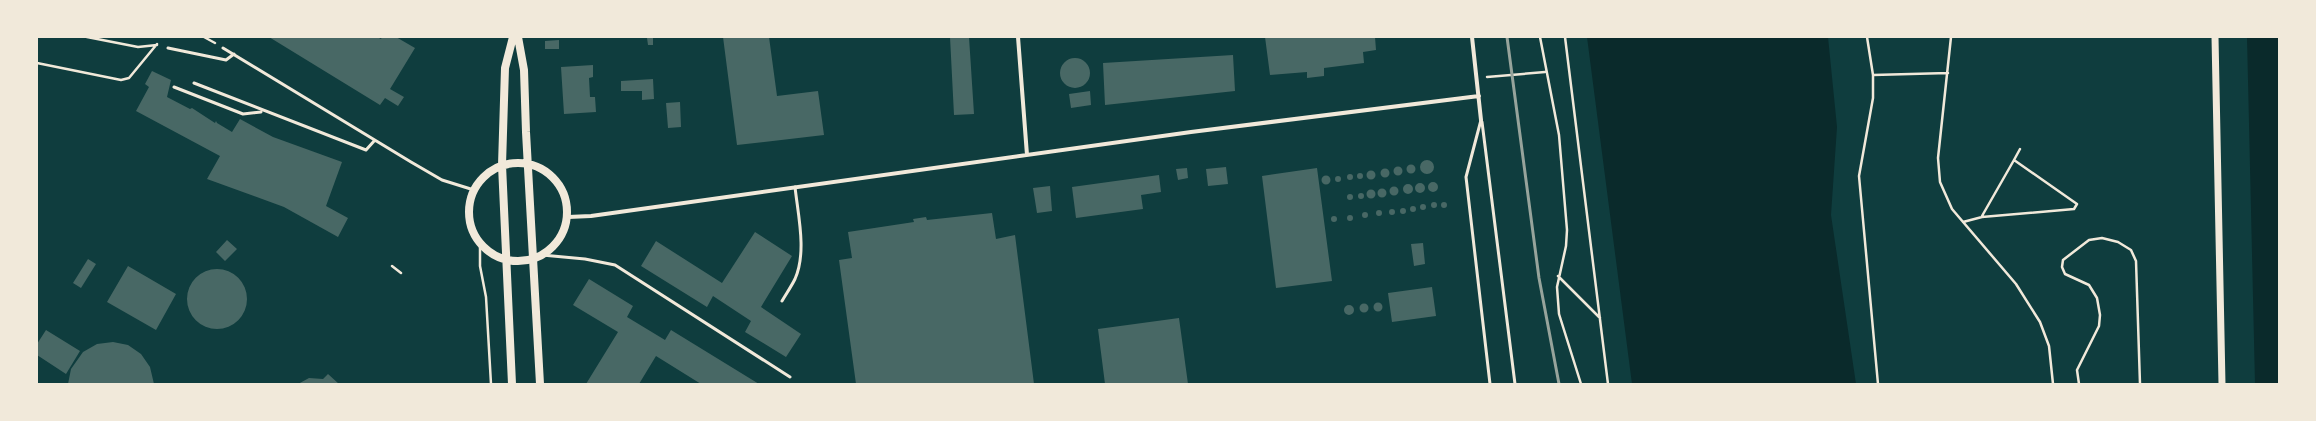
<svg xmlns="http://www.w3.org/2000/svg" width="2316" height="421" viewBox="0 0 2316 421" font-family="'Playfair Display',serif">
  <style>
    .water { fill: #0a2a2b }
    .building { fill: #486865 }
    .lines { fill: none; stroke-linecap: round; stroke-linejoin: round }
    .path { stroke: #f1e9da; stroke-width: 2.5 }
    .service { stroke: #f1e9da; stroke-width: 3 }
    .minor { stroke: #f1e9da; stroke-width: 4 }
    .tertiary { stroke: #f1e9da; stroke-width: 7 }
    .secondary { stroke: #f1e9da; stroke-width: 8 }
    .rail { stroke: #97a49c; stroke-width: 3 }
  </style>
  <rect width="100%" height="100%" fill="#0f3d3e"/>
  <path class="water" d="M 1587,37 L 1828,37 L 1837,127 L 1831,215 L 1856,384 L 1632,384 Z
    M 2247,37 L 2279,37 L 2279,384 L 2255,384 Z"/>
  <path class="building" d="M 269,37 L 377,37 L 381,39 L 382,37 L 396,37 L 415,48 L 390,89 L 404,97 L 398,106 L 385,98 L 380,105 Z
    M 723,37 L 769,37 L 777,96 L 818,91 L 824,135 L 737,145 Z
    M 950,37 L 969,37 L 974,114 L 954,115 Z
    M 1265,37 L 1375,37 L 1376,50 L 1363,52 L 1364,63 L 1324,68 L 1324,76 L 1307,78 L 1307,72 L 1270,75 Z
    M 647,38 L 653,38 L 653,45 L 648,45 Z
    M 559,40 L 559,49 L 545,49 L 545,41 Z
    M 1233,55 L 1235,91 L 1105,105 L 1103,63 Z
    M1060 73a15 15 0 1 1 30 0a15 15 0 1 1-30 0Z
    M 593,65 L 593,77 L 589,78 L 590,97 L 595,97 L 596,112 L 564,114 L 561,67 Z
    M 152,71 L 171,80 L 167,97 L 190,109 L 192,108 L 215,123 L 216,121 L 217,123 L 232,132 L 240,119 L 273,137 L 342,162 L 326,206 L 348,218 L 338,237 L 284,207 L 207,179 L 220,156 L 136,111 L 149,87 L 145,84 Z
    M 653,79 L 654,99 L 642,100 L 642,91 L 621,91 L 621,81 Z
    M 1090,91 L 1091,105 L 1071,108 L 1069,94 Z
    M 680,102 L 681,127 L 668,128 L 666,103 Z
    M1420 167a7 7 0 1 1 14 0a7 7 0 1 1-14 0Z
    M1406.5 169a4.5 4.5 0 1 1 9 0a4.5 4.5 0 1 1-9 0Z
    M1393.5 171a4.5 4.5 0 1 1 9 0a4.5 4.5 0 1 1-9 0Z
    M 1226,167 L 1228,184 L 1208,186 L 1206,169 Z
    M 1187,168 L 1188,178 L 1178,180 L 1176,169 Z
    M 1317,168 L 1332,281 L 1276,288 L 1262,176 Z
    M1380.5 173a4.5 4.5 0 1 1 9 0a4.5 4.5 0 1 1-9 0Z
    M1366.5 175a4.5 4.5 0 1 1 9 0a4.5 4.5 0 1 1-9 0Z
    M1357 176a3 3 0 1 1 6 0a3 3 0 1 1-6 0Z
    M1347 177a3 3 0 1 1 6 0a3 3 0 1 1-6 0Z
    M 1159,175 L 1161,192 L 1141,195 L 1143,209 L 1076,218 L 1072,187 Z
    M1321.5 180a4.5 4.5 0 1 1 9 0a4.5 4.5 0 1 1-9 0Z
    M1335 179a3 3 0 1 1 6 0a3 3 0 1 1-6 0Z
    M1428 187a5 5 0 1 1 10 0a5 5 0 1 1-10 0Z
    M1415 188a5 5 0 1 1 10 0a5 5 0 1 1-10 0Z
    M1403 189a5 5 0 1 1 10 0a5 5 0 1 1-10 0Z
    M 1050,186 L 1052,211 L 1037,213 L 1033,188 Z
    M1389.5 191a4.5 4.5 0 1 1 9 0a4.5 4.5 0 1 1-9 0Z
    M1377.5 193a4.5 4.5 0 1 1 9 0a4.5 4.5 0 1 1-9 0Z
    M1366.5 194a4.5 4.5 0 1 1 9 0a4.5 4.5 0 1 1-9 0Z
    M1358 196a3 3 0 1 1 6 0a3 3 0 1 1-6 0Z
    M1347 197a3 3 0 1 1 6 0a3 3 0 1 1-6 0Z
    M1441 205a3 3 0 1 1 6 0a3 3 0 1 1-6 0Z
    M1431 205a3 3 0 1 1 6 0a3 3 0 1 1-6 0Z
    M1420 207a3 3 0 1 1 6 0a3 3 0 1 1-6 0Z
    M1410 209a3 3 0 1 1 6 0a3 3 0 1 1-6 0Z
    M1400 211a3 3 0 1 1 6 0a3 3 0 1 1-6 0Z
    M1389 212a3 3 0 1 1 6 0a3 3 0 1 1-6 0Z
    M1376 213a3 3 0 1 1 6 0a3 3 0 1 1-6 0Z
    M1362 215a3 3 0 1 1 6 0a3 3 0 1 1-6 0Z
    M 992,213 L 996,239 L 1015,235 L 1034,384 L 856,384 L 839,260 L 852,258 L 848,232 L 914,222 L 913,219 L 926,217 L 927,220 Z
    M1347 218a3 3 0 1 1 6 0a3 3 0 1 1-6 0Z
    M1331 219a3 3 0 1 1 6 0a3 3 0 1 1-6 0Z
    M 755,232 L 792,256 L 761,307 L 801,334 L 786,357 L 745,332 L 751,321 L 713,296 L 707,307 L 641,266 L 656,241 L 722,283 Z
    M 227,240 L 237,249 L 225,261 L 216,252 Z
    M 1423,243 L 1425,264 L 1414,266 L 1411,244 Z
    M 88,259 L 96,264 L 81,288 L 73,283 Z
    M 128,266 L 176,294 L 156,330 L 107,302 Z
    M187 299a30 30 0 1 1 60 0a30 30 0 1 1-60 0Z
    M 589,279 L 633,306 L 627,317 L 665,340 L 671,330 L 759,384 L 701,384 L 656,356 L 639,384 L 586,384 L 618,332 L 573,305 Z
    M 1432,287 L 1436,316 L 1392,322 L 1388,293 Z
    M1373.5 307a4.5 4.5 0 1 1 9 0a4.5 4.5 0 1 1-9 0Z
    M1359.5 308a4.5 4.5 0 1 1 9 0a4.5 4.5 0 1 1-9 0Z
    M1344 310a5 5 0 1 1 10 0a5 5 0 1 1-10 0Z
    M 1179,318 L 1188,384 L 1105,384 L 1098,329 Z
    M 46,330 L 80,351 L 66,374 L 37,355 L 37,344 Z
    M 113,342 L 128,345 L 141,354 L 150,367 L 154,384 L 68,384 L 71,369 L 83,352 L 97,344 Z
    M 328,374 L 339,384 L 298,384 L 309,378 L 323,379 Z"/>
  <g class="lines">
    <path class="path" d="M 87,37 L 138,47 L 157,45
      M 204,37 L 215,43
      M 1540,37 L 1559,135 L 1567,230 L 1566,246 L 1557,287 L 1559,314 L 1581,384
      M 1565,37 L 1608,384
      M 1867,37 L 1873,75 L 1873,98 L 1859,176 L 1878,384
      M 1951,37 L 1938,158 L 1940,182 L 1952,209 L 2016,284 L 2040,322 L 2049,346 L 2053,384
      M 37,63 L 121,80 L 129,78 L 157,44
      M 1873,75 L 1948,73
      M 1487,77 L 1545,72
      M 1982,216 L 2014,160
      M 1963,222 L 1982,217 L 2074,209 L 2077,204 L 2014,160 L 2020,149
      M 480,244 L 480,266 L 486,297 L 491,384
      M 392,266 L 401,273
      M 1558,276 L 1600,318
      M 2079,384 L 2077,370 L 2099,326 L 2100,315 L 2097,298 L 2089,285 L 2065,274 L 2062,267 L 2063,260 L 2089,240 L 2102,238 L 2118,242 L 2131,250 L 2136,261 L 2140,384"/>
    <path class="service" d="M 168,48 L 226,60 L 234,54
      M 223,48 L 411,162 L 442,180 L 474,190
      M 194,83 L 366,150 L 375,140
      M 174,87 L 243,114 L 261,112
      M 1481,120 L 1466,177 L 1490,384
      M 1482,122 L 1515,384
      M 542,255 L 585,259 L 615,265 L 790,377
      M 782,301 C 786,294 791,287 795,279 C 807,252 798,215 795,187"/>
    <path class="minor" d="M 1018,37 L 1027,155
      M 1472,37 L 1481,120
      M 568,217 L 591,216 L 1191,132 L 1479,96"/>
    <path class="tertiary" d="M 2215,37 L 2222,384"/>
    <path class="secondary" d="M 518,37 L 524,70 L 526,132 L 540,384
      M469 212a49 49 0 1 1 98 0a49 49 0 1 1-98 0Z
      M 512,384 L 502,165 L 505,68 L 513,37"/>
    <path class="rail" d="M 1507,37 L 1539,278 L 1559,384"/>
  </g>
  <rect width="2316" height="421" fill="none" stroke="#f1e9da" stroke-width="76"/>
</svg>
